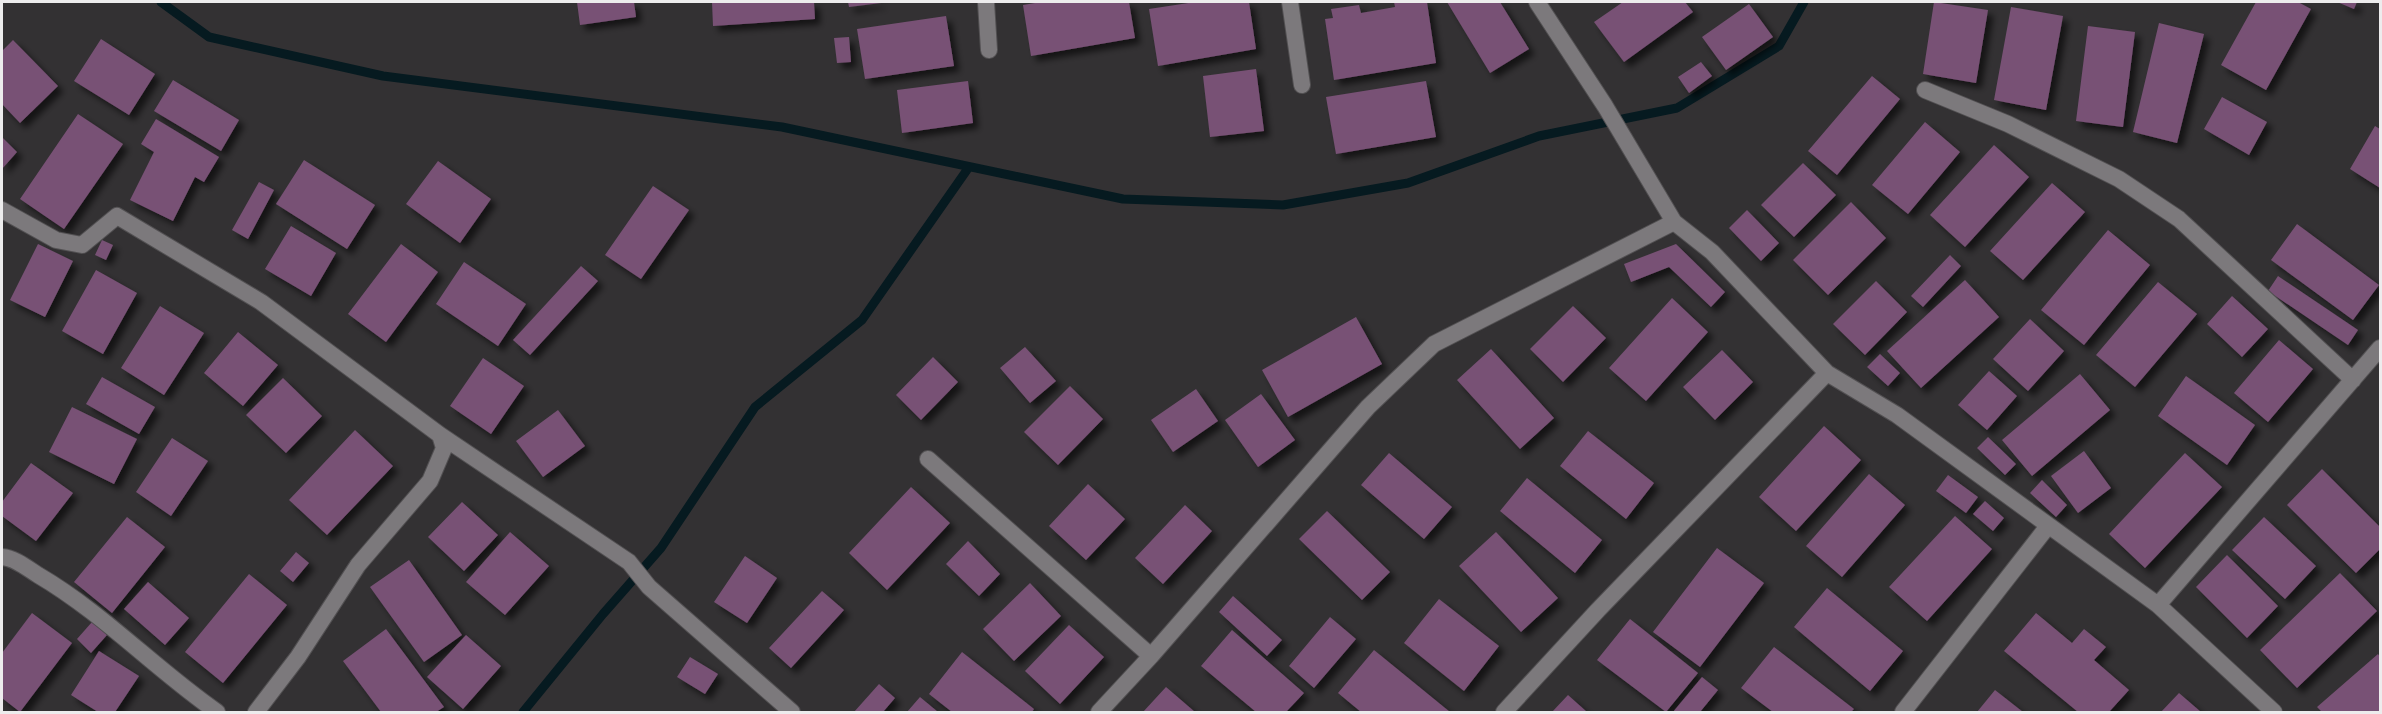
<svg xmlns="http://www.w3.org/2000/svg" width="2382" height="714" viewBox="0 0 2382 714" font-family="'PT Sans Narrow',sans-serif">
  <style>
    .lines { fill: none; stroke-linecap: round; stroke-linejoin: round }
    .stream { stroke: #061a20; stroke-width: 9 }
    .building { fill: #785175; filter: url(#shadow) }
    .minor-casing { stroke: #525052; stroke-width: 18 }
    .minor { stroke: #7c797c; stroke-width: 16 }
  </style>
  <defs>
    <filter id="shadow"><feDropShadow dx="5.5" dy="5.5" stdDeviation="3" flood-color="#0009"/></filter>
  </defs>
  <rect width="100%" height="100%" fill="#333133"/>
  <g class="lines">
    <path class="stream" d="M 161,2 L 209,37 L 383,76 L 782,127 L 1123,199 L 1283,205 L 1408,183 L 1539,136 L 1677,108 L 1779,46 L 1804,2
      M 523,712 L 603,614 L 661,548 L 755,407 L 862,320 L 969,167"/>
  </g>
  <path class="building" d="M 577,2 L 634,2 L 636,17 L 580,25 Z
    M 712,2 L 814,2 L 815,19 L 713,26 Z
    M 848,2 L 881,2 L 881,3 L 849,7 Z
    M 1041,2 L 1129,2 L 1135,38 L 1031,56 L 1023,5 Z
    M 1195,2 L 1249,2 L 1256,49 L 1158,66 L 1149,9 Z
    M 1394,2 L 1427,2 L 1436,63 L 1334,80 L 1325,19 L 1333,18 L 1331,9 L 1359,5 L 1361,13 L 1395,7 Z
    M 1447,2 L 1500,2 L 1529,49 L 1490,73 Z
    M 1623,2 L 1685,2 L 1693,12 L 1624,62 L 1594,22 Z
    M 1934,2 L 1988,10 L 1976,83 L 1923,74 Z
    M 2256,2 L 2298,2 L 2311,9 L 2266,90 L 2221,65 Z
    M 2337,2 L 2357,2 L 2354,9 Z
    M 1749,4 L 1773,37 L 1726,70 L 1702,37 Z
    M 2011,7 L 2063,16 L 2046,110 L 1994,100 Z
    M 946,16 L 954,66 L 865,79 L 857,29 Z
    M 2159,23 L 2204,34 L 2177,143 L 2133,132 Z
    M 2088,26 L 2135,32 L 2123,127 L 2076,121 Z
    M 849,37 L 851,62 L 837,63 L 834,38 Z
    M 101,39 L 155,74 L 129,115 L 74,81 Z
    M 13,40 L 58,86 L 20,123 L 2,104 L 2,51 Z
    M 1701,62 L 1712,76 L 1689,93 L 1678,77 Z
    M 1256,69 L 1264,131 L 1210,137 L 1203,76 Z
    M 1872,76 L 1900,99 L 1837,175 L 1808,151 Z
    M 173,80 L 239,120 L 221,151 L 154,111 Z
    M 968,81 L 973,123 L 902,133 L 897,90 Z
    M 1426,81 L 1436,137 L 1336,154 L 1326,97 Z
    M 2222,97 L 2267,122 L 2249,155 L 2204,129 Z
    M 78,114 L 123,144 L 64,229 L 20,199 Z
    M 156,119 L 219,157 L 204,182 L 195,177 L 173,221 L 130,200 L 154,152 L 141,144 Z
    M 1925,122 L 1960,152 L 1908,214 L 1872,185 Z
    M 2375,126 L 2380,129 L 2380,188 L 2350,169 Z
    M 2,137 L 17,152 L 2,169 Z
    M 1994,145 L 2029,177 L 1965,247 L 1930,215 Z
    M 304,160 L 375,205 L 347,249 L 276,204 Z
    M 438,161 L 491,199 L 460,243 L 406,204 Z
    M 1803,163 L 1836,195 L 1794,237 L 1761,205 Z
    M 259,182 L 274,190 L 248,239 L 232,230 Z
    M 2052,183 L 2085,212 L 2023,280 L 1990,251 Z
    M 653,186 L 689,210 L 641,279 L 605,255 Z
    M 1851,202 L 1886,238 L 1828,295 L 1793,260 Z
    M 1747,210 L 1779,243 L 1761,261 L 1729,228 Z
    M 2297,224 L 2379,285 L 2353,320 L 2271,260 Z
    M 291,226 L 336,253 L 311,296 L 265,269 Z
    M 2108,230 L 2150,265 L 2084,345 L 2041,310 Z
    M 102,240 L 113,245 L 106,260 L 95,255 Z
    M 38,244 L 73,261 L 45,317 L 10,300 Z
    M 401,244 L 438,272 L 386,342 L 348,314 Z
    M 1676,244 L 1725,292 L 1711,307 L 1669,267 L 1631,282 L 1624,264 Z
    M 1950,255 L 1961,266 L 1923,307 L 1911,296 Z
    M 464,262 L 526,304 L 498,346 L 436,304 Z
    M 581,266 L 598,281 L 530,355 L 513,340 Z
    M 96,270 L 137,293 L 103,354 L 62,331 Z
    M 2278,276 L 2358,330 L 2348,345 L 2268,291 Z
    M 1965,280 L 1999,317 L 1921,388 L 1887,351 Z
    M 1876,281 L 1907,312 L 1865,355 L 1833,324 Z
    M 2158,282 L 2197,314 L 2135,387 L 2096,355 Z
    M 2232,296 L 2268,329 L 2242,357 L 2207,324 Z
    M 1672,298 L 1708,332 L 1646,401 L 1609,368 Z
    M 160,306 L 204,333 L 164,395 L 121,368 Z
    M 1573,306 L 1606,338 L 1563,382 L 1530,349 Z
    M 1356,317 L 1382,364 L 1288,417 L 1262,370 Z
    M 2030,319 L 2064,351 L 2028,391 L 1993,359 Z
    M 238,332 L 278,365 L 243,406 L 204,373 Z
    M 2279,340 L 2313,369 L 2268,422 L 2234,393 Z
    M 1025,347 L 1056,381 L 1030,403 L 1000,368 Z
    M 1491,349 L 1554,418 L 1520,449 L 1457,380 Z
    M 1722,350 L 1753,382 L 1715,420 L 1683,387 Z
    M 1880,354 L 1900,373 L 1888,386 L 1867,367 Z
    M 933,357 L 958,382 L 921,420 L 896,395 Z
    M 483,358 L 524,386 L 491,434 L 450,406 Z
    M 1989,371 L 2017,396 L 1987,430 L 1958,405 Z
    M 2080,374 L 2110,410 L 2032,476 L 2002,440 Z
    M 2186,376 L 2255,425 L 2227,465 L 2158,416 Z
    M 102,377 L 155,407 L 139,434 L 86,404 Z
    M 283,378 L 322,416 L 286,453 L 246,415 Z
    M 1070,386 L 1103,419 L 1058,465 L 1024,432 Z
    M 1196,389 L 1218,421 L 1173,452 L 1151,420 Z
    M 1261,394 L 1295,440 L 1258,467 L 1225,420 Z
    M 72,407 L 137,439 L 114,484 L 49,452 Z
    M 558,410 L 585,446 L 543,477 L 516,441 Z
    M 1824,426 L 1861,460 L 1796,531 L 1759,497 Z
    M 355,430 L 393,466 L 327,535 L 289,500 Z
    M 1588,431 L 1654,483 L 1626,519 L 1560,466 Z
    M 1988,437 L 2016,464 L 2005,475 L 1977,448 Z
    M 172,438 L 208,461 L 171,516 L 136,492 Z
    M 2084,451 L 2111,488 L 2078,513 L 2051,476 Z
    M 1389,453 L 1452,507 L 1424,539 L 1361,485 Z
    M 2185,453 L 2222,487 L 2145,568 L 2109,534 Z
    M 31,463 L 73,493 L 36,541 L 2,516 L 2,502 Z
    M 2322,469 L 2380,527 L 2380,549 L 2356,573 L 2287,505 Z
    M 1869,474 L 1905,505 L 1842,577 L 1806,546 Z
    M 1948,475 L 1978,497 L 1966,513 L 1936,491 Z
    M 1527,478 L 1602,540 L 1575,573 L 1500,511 Z
    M 2042,480 L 2067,505 L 2056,517 L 2030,493 Z
    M 1088,484 L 1125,519 L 1086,560 L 1049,526 Z
    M 911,487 L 950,523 L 887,590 L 849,553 Z
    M 1985,501 L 2004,518 L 1993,531 L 1973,514 Z
    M 462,502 L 498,535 L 464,571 L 428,537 Z
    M 1185,505 L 1212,531 L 1163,584 L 1135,558 Z
    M 1327,511 L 1390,572 L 1362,600 L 1299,539 Z
    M 1955,516 L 1992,549 L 1927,621 L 1889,587 Z
    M 127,517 L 165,547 L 112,613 L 74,582 Z
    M 2264,517 L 2316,566 L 2285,599 L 2232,550 Z
    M 510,532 L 549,566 L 505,615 L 466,582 Z
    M 1496,532 L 1558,598 L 1521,632 L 1459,566 Z
    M 968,541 L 1000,574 L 979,596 L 946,564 Z
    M 1717,548 L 1764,583 L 1700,667 L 1653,632 Z
    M 296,552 L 309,563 L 293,582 L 280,571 Z
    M 2227,555 L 2278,606 L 2247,638 L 2196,587 Z
    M 745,556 L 777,578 L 747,623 L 714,602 Z
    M 409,560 L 462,635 L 424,662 L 370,587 Z
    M 2340,573 L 2377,611 L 2297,688 L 2260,650 Z
    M 249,574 L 287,605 L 223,683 L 185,652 Z
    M 148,582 L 189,618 L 165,645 L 124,609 Z
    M 1030,583 L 1061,616 L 1014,661 L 983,629 Z
    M 1827,588 L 1903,651 L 1870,691 L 1794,627 Z
    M 822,591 L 844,610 L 791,668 L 769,648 Z
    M 1233,596 L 1282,640 L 1267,656 L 1219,612 Z
    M 1439,599 L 1499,646 L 1464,691 L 1404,643 Z
    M 32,613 L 72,643 L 20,712 L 2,698 L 2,653 Z
    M 2036,613 L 2072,643 L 2084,629 L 2106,647 L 2094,660 L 2129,690 L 2109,712 L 2078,712 L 2004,651 Z
    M 1330,617 L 1356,639 L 1314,688 L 1289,666 Z
    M 1630,619 L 1698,673 L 1666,712 L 1597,660 Z
    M 92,622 L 107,635 L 91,653 L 77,639 Z
    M 1069,625 L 1104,657 L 1060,704 L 1025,671 Z
    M 386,629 L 444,707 L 436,712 L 381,712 L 343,661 Z
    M 1232,630 L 1304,693 L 1286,712 L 1256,712 L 1201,666 Z
    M 466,635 L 501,666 L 463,709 L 427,677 Z
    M 1774,647 L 1854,709 L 1851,712 L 1773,712 L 1741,688 Z
    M 1374,650 L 1450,712 L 1361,712 L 1338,693 Z
    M 99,651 L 139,676 L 115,712 L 98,712 L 71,695 Z
    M 962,652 L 1034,709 L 1032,712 L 952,712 L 929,694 Z
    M 2378,654 L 2380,657 L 2380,712 L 2322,712 L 2317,707 Z
    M 690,657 L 718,674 L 705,694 L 677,677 Z
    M 1702,677 L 1718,690 L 1700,712 L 1673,712 Z
    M 879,684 L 895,698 L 883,712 L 854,712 Z
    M 1166,687 L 1195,712 L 1143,712 Z
    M 1995,690 L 2023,712 L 1977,712 Z
    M 2179,693 L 2201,712 L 2161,712 Z
    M 1568,695 L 1587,712 L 1552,712 Z
    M 920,697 L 938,712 L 907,712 Z"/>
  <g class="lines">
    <defs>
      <path id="minor" d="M 986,2 L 989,50
        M 1290,2 L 1302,85
        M 1537,2 L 1605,106 L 1674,222 L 1712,252 L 1827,373 L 1897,415 L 2158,605 L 2274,712
        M 1925,90 L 2008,124 L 2119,179 L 2179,219 L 2353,380
        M 2,210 L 56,240 L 82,245 L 117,216 L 261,302 L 440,435 L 629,562 L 649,587 L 792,712
        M 928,459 L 1151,656
        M 2,557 C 15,558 27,568 38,575 C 103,613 155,669 217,712
        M 2158,605 L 2380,348
        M 256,712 L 298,657 L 358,565 L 430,481 L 444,448 L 440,435
        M 1099,712 L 1151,656 L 1368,407 L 1434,344 L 1674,222
        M 1504,712 L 1598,610 L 1827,373
        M 1903,712 L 2048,526"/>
    </defs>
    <use href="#minor" class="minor-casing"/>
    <use href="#minor" class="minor"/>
  </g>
  <rect width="2382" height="714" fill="none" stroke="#edeced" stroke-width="6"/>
</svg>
